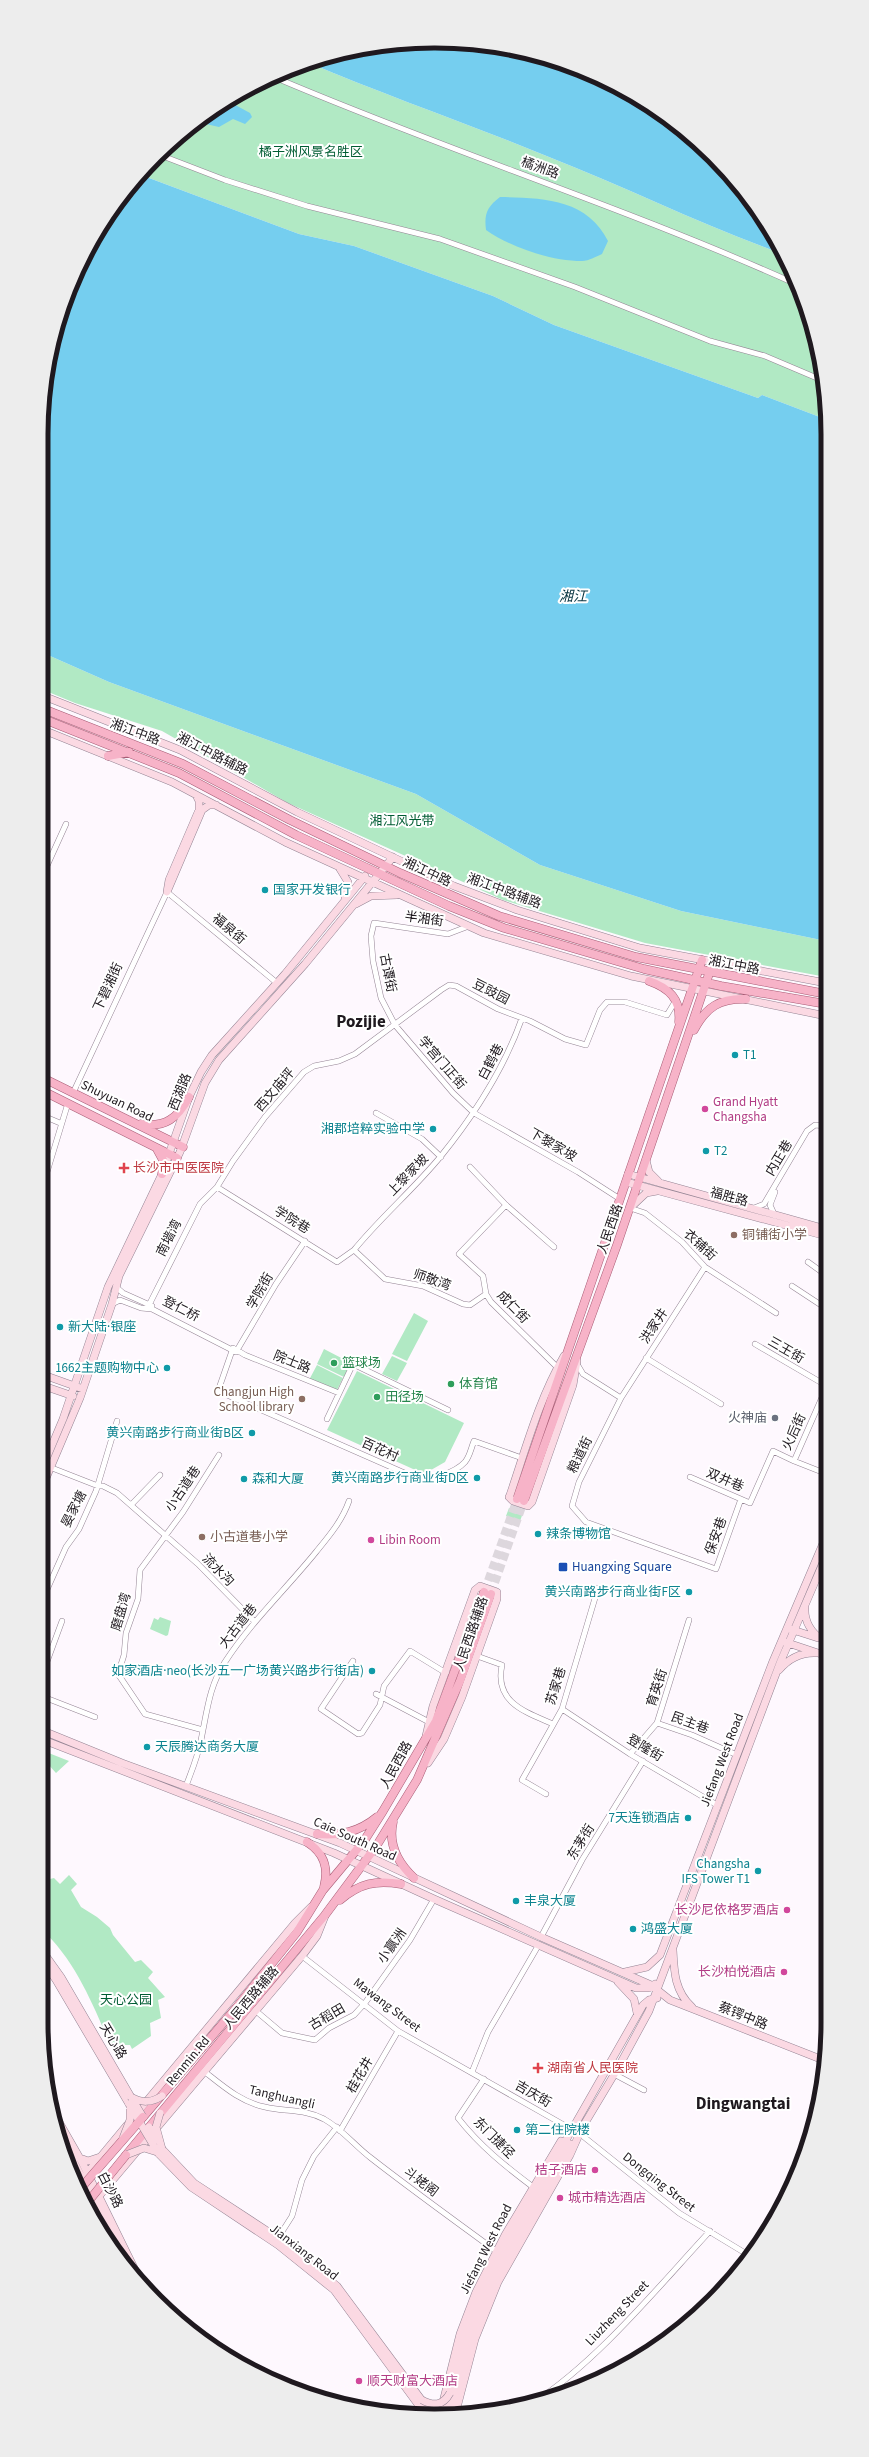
<svg xmlns="http://www.w3.org/2000/svg" width="869" height="2457" viewBox="0 0 869 2457" font-family="'Source Sans 3','Noto Sans SC',sans-serif">
  <style>
    .green { fill: #b1e9c4 }
    .water { fill: #75ceef }
    .lines { fill: none; stroke-linecap: round; stroke-linejoin: round }
    .primary-tunnel { stroke: #ddd7dd; stroke-width: 8; stroke-dasharray: 8 4; stroke-linecap: butt }
    .street-casing { stroke: #948494; stroke-width: 6 }
    .secondary-casing { stroke: #948494; stroke-width: 8 }
    .primary-casing { stroke: #a85c75; stroke-width: 9 }
    .street { stroke: #fff; stroke-width: 5 }
    .secondary { stroke: #fbd9e3; stroke-width: 7 }
    .primary { stroke: #f7b3c8; stroke-width: 8 }
    .secondary-bridge-casing { stroke: #948494; stroke-width: 8; stroke-linecap: butt }
    .primary-bridge-casing { stroke: #a85c75; stroke-width: 9; stroke-linecap: butt }
    .secondary-bridge { stroke: #fbd9e3; stroke-width: 7 }
    .primary-bridge { stroke: #f7b3c8; stroke-width: 8 }
    .culture-dot { fill: #0f9aa8; stroke: #fff; stroke-width: 1.5 }
    .hotel-dot { fill: #d1479c; stroke: #fff; stroke-width: 1.5 }
    .health-dot { fill: #e0444e; stroke: #fff; stroke-width: 1.5 }
    .education-dot { fill: #8d6e63; stroke: #fff; stroke-width: 1.5 }
    .leisure-dot { fill: #2e9e5b; stroke: #fff; stroke-width: 1.5 }
    .worship-dot { fill: #6b7280; stroke: #fff; stroke-width: 1.5 }
    .transit-dot { fill: #1a4fb4; stroke: #fff; stroke-width: 1.5 }
    .labels { text-anchor: middle; dominant-baseline: central; stroke-width: 4; stroke-linejoin: round; paint-order: stroke }
    .park-label { font-size: 13px; fill: #005c33; stroke: #fff }
    .street-label { font-size: 13px; fill: #1f191f; stroke: #fff }
    .culture-label { font-size: 13px; fill: #0d838f; stroke: #fff; text-anchor: start }
    .hotel-label { font-size: 13px; fill: #b23c85; stroke: #fff; text-anchor: start }
    .health-label { font-size: 13px; fill: #be3a42; stroke: #fff; text-anchor: start }
    .education-label { font-size: 13px; fill: #785e54; stroke: #fff; text-anchor: start }
    .leisure-label { font-size: 13px; fill: #27864d; stroke: #fff; text-anchor: start }
    .worship-label { font-size: 13px; fill: #5b616d; stroke: #fff; text-anchor: end }
    .transit-label { font-size: 13px; fill: #164399; stroke: #fff; text-anchor: start }
    .water-label { font-size: 14px; font-style: italic; fill: #06323f; stroke: #fff }
    .district-label { font-size: 17px; font-weight: bold; fill: #1f191f; stroke: #fff }
    .rim { fill: none; stroke: #1f191f; stroke-width: 5 }
  </style>
  <rect width="100%" height="100%" fill="#fef8fe"/>
  <path class="green" d="M 307,62 C 387,96 469,124 549,157 C 628,188 704,226 783,254 L 815,332 L 825,383 L 825,419 L 762,395 L 758,398 L 554,325 L 493,296 L 354,246 L 299,234 L 141,175 L 175,139 L 238,94 Z
    M 41,652 L 109,682 L 416,794 L 540,865 L 681,911 L 826,941 L 826,977 L 645,943 L 503,900 L 288,803 L 162,731 L 75,703 L 41,689 Z
    M 414,1313 L 428,1321 L 407,1361 L 392,1354 Z
    M 324,1349 L 351,1363 L 344,1377 L 317,1364 Z
    M 392,1356 L 407,1363 L 397,1381 L 382,1374 Z
    M 317,1365 L 343,1378 L 336,1392 L 309,1380 Z
    M 357,1371 L 464,1423 L 445,1462 L 424,1474 L 327,1430 Z
    M 509,1508 L 523,1513 L 520,1521 L 506,1516 Z
    M 160,1617 L 171,1621 L 168,1635 L 166,1636 L 150,1629 L 154,1618 L 158,1620 Z
    M 41,1750 L 69,1761 L 56,1773 L 47,1763 L 41,1769 Z
    M 41,1871 L 50,1879 L 54,1878 L 60,1884 L 69,1875 L 77,1884 L 71,1890 L 81,1907 L 97,1917 L 110,1928 L 113,1935 L 135,1962 L 141,1960 L 153,1972 L 148,1978 L 165,1997 L 158,2000 L 161,2018 L 150,2023 L 151,2036 L 132,2049 L 130,2045 L 118,2045 L 117,2055 L 114,2053 C 95,2010 77,1961 41,1929 Z"/>
  <path class="water" d="M 460,42 L 536,54 L 631,94 L 674,122 L 730,175 L 783,254 C 704,226 628,188 549,157 C 469,124 387,96 307,62 L 383,44 Z
    M 228,101 L 250,113 L 252,117 L 245,124 L 233,119 L 219,127 L 206,124 L 201,120 Z
    M 141,175 L 299,234 L 354,246 L 493,296 L 554,325 L 758,398 L 762,395 L 825,419 L 826,941 L 681,911 L 540,865 L 416,794 L 109,682 L 41,652 L 41,435 L 54,333 L 81,261 L 122,195 Z
    M 500,197 C 541,198 587,198 608,241 L 602,254 C 597,256 589,261 582,261 C 551,261 512,248 486,230 C 484,214 487,207 500,197 Z"/>
  <g class="lines">
    <path class="primary-tunnel" d="M 484,1592 L 517,1499
      M 491,1594 L 524,1501"/>
    <defs>
      <path id="street" d="M 274,77 C 447,151 625,207 796,284
        M 160,155 L 225,180 L 307,206 L 440,239 L 575,287 L 710,341 L 765,356 L 824,381
        M 41,879 L 66,824
        M 469,926 L 448,934 L 374,923 L 371,936 L 373,961 L 381,998 L 395,1025 L 453,1093 L 474,1113 L 578,1172 L 620,1199
        M 73,1093 L 167,892 L 277,983
        M 376,1113 L 422,1139 L 441,1157
        M 41,1115 L 60,1123
        M 470,1167 L 506,1205 L 554,1247
        M 217,1187 L 337,1262 L 354,1250 C 381,1217 414,1189 441,1156 C 475,1114 504,1069 522,1018
        M 41,1192 L 68,1103
        M 775,1192 L 770,1205 L 775,1216
        M 506,1205 L 459,1254 L 483,1276 L 486,1294 L 491,1302 L 557,1367
        M 630,1208 L 645,1213 L 682,1242 L 705,1267 L 776,1313
        M 754,1208 L 764,1204 L 807,1131 L 815,1125 L 826,1126
        M 354,1250 L 385,1279 L 423,1286 L 463,1304 L 470,1305 L 486,1294
        M 808,1262 L 826,1275
        M 705,1267 L 621,1398 L 579,1482 L 572,1506 L 586,1522 L 716,1569 L 741,1499
        M 792,1286 L 827,1309
        M 116,1287 L 123,1293 L 152,1306
        M 112,1304 L 120,1300 L 141,1308 L 152,1309 L 236,1352 L 276,1284 L 305,1241
        M 149,1305 L 200,1204 L 217,1187 L 233,1161 L 265,1117 L 304,1072 L 314,1066 L 339,1061 L 355,1054 L 441,990 L 449,985 L 456,986 L 498,1009 L 530,1021 L 565,1039 L 586,1045 L 600,1010 L 607,1002 L 625,1002 L 667,1015 L 676,1000
        M 755,1344 L 827,1386
        M 233,1348 L 218,1391 L 416,1478 C 429,1482 456,1472 465,1462 C 470,1456 471,1448 474,1441 L 522,1458
        M 235,1349 L 245,1355 L 339,1393
        M 646,1358 L 721,1404
        M 577,1364 L 583,1374 L 621,1398
        M 327,1419 L 353,1364 L 448,1410
        M 794,1461 L 827,1474
        M 52,1468 L 98,1486 L 103,1486 L 117,1493 L 198,1564 L 254,1621
        M 690,1477 L 750,1503 L 773,1451 L 794,1461 L 827,1386
        M 131,1505 L 160,1475
        M 821,1569 L 827,1571
        M 41,1603 L 66,1547 L 79,1529 L 96,1491 L 117,1421
        M 477,1656 L 502,1665 C 494,1703 526,1712 553,1724
        M 353,1661 L 321,1709 L 358,1734 L 362,1733 L 380,1705 L 384,1686 L 410,1651 L 446,1673
        M 41,1678 L 62,1621
        M 376,1694 L 429,1722
        M 41,1696 L 95,1717
        M 562,1709 L 630,1754 L 717,1805
        M 657,1723 L 692,1735 L 737,1755
        M 203,1730 L 145,1714 L 118,1674 L 124,1655 L 126,1633 L 138,1599 L 140,1570 L 183,1512 L 219,1455
        M 630,1754 L 657,1723 L 689,1620
        M 186,1786 C 192,1770 198,1756 201,1740 C 207,1712 209,1686 225,1662 C 251,1622 286,1589 316,1552 C 329,1536 342,1521 349,1501
        M 546,1794 L 522,1780 L 562,1709 L 598,1588
        M 541,1937 L 582,1860 L 643,1761
        M 302,1956 L 398,2031 L 571,2129
        M 256,2011 L 282,2033 L 315,2040 L 329,2028 L 354,2015 L 365,2003 L 410,1940 L 434,1899
        M 205,2072 C 224,2087 241,2102 265,2107 C 286,2112 305,2109 324,2119 C 342,2129 355,2146 371,2158 C 412,2190 454,2220 496,2251
        M 472,2072 L 488,2032 L 538,1946
        M 614,2074 L 644,2090
        M 484,2079 L 458,2118 C 480,2146 505,2166 533,2187
        M 340,2131 L 398,2031
        M 579,2133 L 679,2213 L 750,2256
        M 278,2238 L 292,2216 L 302,2180 L 314,2156 L 337,2127
        M 745,2262 L 748,2255
        M 533,2403 C 597,2362 658,2287 710,2231"/>
      <path id="secondary" d="M 41,695 L 180,750 L 297,812 L 454,886 L 517,910 L 640,948 L 826,983
        M 41,729 L 172,782 L 285,842 L 484,933 L 631,976 L 826,1016
        M 196,795 L 199,801 L 199,810 L 169,880 L 167,892 L 202,810 L 209,805 L 216,805
        M 340,869 L 348,882 L 345,898
        M 356,904 L 371,896 L 397,895
        M 646,1160 L 649,1172 L 658,1181
        M 628,1174 L 826,1229
        M 626,1182 L 826,1236
        M 630,1208 L 646,1193 L 657,1191
        M 564,1356 C 539,1399 526,1448 510,1495 L 509,1497 L 513,1501 L 528,1506 L 532,1502 L 573,1385 L 577,1361
        M 41,1374 L 83,1389
        M 41,1385 L 73,1396
        M 41,1471 L 63,1419 L 108,1287 L 162,1174 L 189,1097 L 201,1072 L 212,1055 L 285,974 L 365,876
        M 41,1490 L 80,1398 L 112,1304 L 119,1276 L 180,1152 L 205,1083 L 219,1060 L 305,964 L 393,857
        M 805,1607 C 804,1621 811,1633 823,1640
        M 790,1629 L 818,1638
        M 785,1642 L 827,1656
        M 779,1670 C 789,1658 802,1652 817,1653
        M 41,1730 L 122,1763 L 340,1843 L 541,1937 L 651,1985 L 670,2000 L 823,2060
        M 426,1736 L 433,1706 L 475,1590 L 480,1586 L 497,1592 L 497,1599 L 462,1697 L 444,1739 L 428,1763
        M 41,1739 L 334,1853 L 434,1899 L 636,1988 L 649,1988 L 655,1984
        M 41,1949 L 61,1977 L 131,2097
        M 673,1950 C 674,1972 675,1992 692,2007
        M 41,1958 L 56,1980 L 129,2104
        M 625,1972 L 647,1967 L 660,1955 L 773,1661 L 827,1534
        M 618,1982 L 634,1999 L 637,2013
        M 51,2108 L 82,2162 L 143,2286
        M 136,2114 L 295,1923 L 311,1907
        M 59,2133 L 129,2269
        M 162,2149 L 194,2183 L 281,2240 L 337,2286 L 432,2414
        M 158,2153 L 191,2187 L 278,2245 L 334,2290 L 425,2414
        M 80,2158 L 88,2161 L 100,2157
        M 83,2178 L 127,2125
        M 95,2201 L 302,1956 L 317,1936 L 325,1916
        M 440,2414 L 460,2334 L 476,2292 L 505,2235 L 561,2141
        M 445,2415 L 465,2336 L 488,2277 L 643,2005 L 649,2000 L 657,1998
        M 450,2415 L 470,2337 L 493,2280 L 571,2144
        M 455,2415 L 475,2339 L 498,2282 L 570,2155 L 582,2128 L 618,2068 L 649,2011 L 780,1663 L 827,1554"/>
      <path id="primary" d="M 41,696 L 44,696
        M 41,708 L 183,764 L 290,820 L 400,873 L 499,916 L 636,957 L 826,994
        M 41,718 L 179,773 L 296,835 L 449,906 L 504,928 L 644,969 L 721,986 L 826,1004
        M 108,756 L 129,752
        M 649,981 C 669,988 681,999 679,1022
        M 694,1030 C 706,1007 720,998 746,999
        M 41,1077 L 183,1147
        M 41,1090 L 177,1158
        M 141,1124 C 165,1128 178,1118 189,1097
        M 157,1149 L 163,1160 L 162,1174
        M 517,1499 L 702,960
        M 524,1501 L 617,1245 L 713,962
        M 393,1822 C 388,1844 398,1863 414,1878
        M 317,1834 C 340,1836 359,1832 377,1817
        M 307,1842 C 324,1853 329,1867 324,1887
        M 340,1900 C 360,1883 376,1880 401,1884
        M 143,2117 L 236,2008 L 297,1932 L 323,1890 L 364,1841 L 383,1811 L 436,1721 L 484,1592
        M 126,2155 L 325,1915 L 377,1845 L 417,1780 L 460,1681 L 491,1594
        M 124,2256 L 124,2263
        M 142,2283 L 145,2288"/>
    </defs>
    <use href="#street" class="street-casing"/>
    <use href="#secondary" class="secondary-casing"/>
    <use href="#primary" class="primary-casing"/>
    <use href="#street" class="street"/>
    <use href="#secondary" class="secondary"/>
    <use href="#primary" class="primary"/>
    <defs>
      <path id="secondary-bridge" d="M 131,2097 C 142,2103 151,2103 162,2096
        M 131,2097 L 143,2117
        M 129,2104 L 158,2153
        M 160,2113 L 156,2127 L 162,2149
        M 149,2127 L 157,2140
        M 123,2138 L 130,2120 L 130,2109
        M 126,2155 L 144,2148 L 157,2152
        M 422,2400 C 433,2406 443,2406 450,2393"/>
      <path id="primary-bridge" d="M 80,2189 L 143,2117
        M 87,2203 L 126,2155"/>
    </defs>
    <use href="#secondary-bridge" class="secondary-bridge-casing"/>
    <use href="#primary-bridge" class="primary-bridge-casing"/>
    <use href="#secondary-bridge" class="secondary-bridge"/>
    <use href="#primary-bridge" class="primary-bridge"/>
  </g>
  <g class="culture-dot">
    <circle cx="265" cy="890" r="4"/>
    <circle cx="735" cy="1055" r="4"/>
    <circle cx="433" cy="1129" r="4"/>
    <circle cx="706" cy="1151" r="4"/>
    <circle cx="60" cy="1327" r="4"/>
    <circle cx="167" cy="1368" r="4"/>
    <circle cx="252" cy="1433" r="4"/>
    <circle cx="477" cy="1478" r="4"/>
    <circle cx="244" cy="1479" r="4"/>
    <circle cx="538" cy="1534" r="4"/>
    <circle cx="689" cy="1592" r="4"/>
    <circle cx="372" cy="1671" r="4"/>
    <circle cx="147" cy="1747" r="4"/>
    <circle cx="688" cy="1818" r="4"/>
    <circle cx="758" cy="1871" r="4"/>
    <circle cx="516" cy="1901" r="4"/>
    <circle cx="633" cy="1929" r="4"/>
    <circle cx="517" cy="2130" r="4"/>
  </g>
  <g class="hotel-dot">
    <circle cx="705" cy="1109" r="4"/>
    <circle cx="371" cy="1540" r="4"/>
    <circle cx="787" cy="1910" r="4"/>
    <circle cx="784" cy="1972" r="4"/>
    <circle cx="595" cy="2170" r="4"/>
    <circle cx="560" cy="2198" r="4"/>
    <circle cx="359" cy="2381" r="4"/>
  </g>
  <g class="health-dot">
    <path d="M122 1162h4v4h4v4h-4v4h-4v-4h-4v-4h4z"/>
    <path d="M536 2062h4v4h4v4h-4v4h-4v-4h-4v-4h4z"/>
  </g>
  <g class="education-dot">
    <circle cx="734" cy="1235" r="4"/>
    <circle cx="302" cy="1399" r="4"/>
    <circle cx="202" cy="1537" r="4"/>
  </g>
  <g class="leisure-dot">
    <circle cx="334" cy="1363" r="4"/>
    <circle cx="451" cy="1384" r="4"/>
    <circle cx="377" cy="1397" r="4"/>
  </g>
  <circle class="worship-dot" cx="775" cy="1418" r="4"/>
  <rect class="transit-dot" x="558" y="1562" width="10" height="10" rx="2"/>
  <g class="labels">
    <g class="park-label">
      <text x="311" y="152">橘子洲风景名胜区</text>
      <text x="402" y="821">湘江风光带</text>
      <text x="126" y="2000">天心公园</text>
    </g>
    <g class="street-label">
      <text transform="translate(540 168) rotate(20)">橘洲路</text>
      <text transform="translate(135 732) rotate(20)">湘江中路</text>
      <text transform="translate(212 754) rotate(27)">湘江中路辅路</text>
      <text transform="translate(427 872) rotate(25)">湘江中路</text>
      <text transform="translate(504 891) rotate(20)">湘江中路辅路</text>
      <text transform="translate(424 919) rotate(8)">半湘街</text>
      <text transform="translate(229 929) rotate(40)">福泉街</text>
      <text transform="translate(734 965) rotate(11)">湘江中路</text>
      <text transform="translate(388 973) rotate(79)">古谭街</text>
      <text transform="translate(108 987) rotate(-65)">下碧湘街</text>
      <text transform="translate(491 992) rotate(27)">豆豉园</text>
      <text transform="translate(491 1062) rotate(-62)">白鹤巷</text>
      <text transform="translate(442 1063) rotate(49)">学宫门正街</text>
      <text transform="translate(275 1090) rotate(-49)">西文庙坪</text>
      <text transform="translate(180 1092) rotate(-68)">西湖路</text>
      <text transform="translate(117 1101) rotate(26)">Shuyuan Road</text>
      <text transform="translate(553 1145) rotate(30)">下黎家坡</text>
      <text transform="translate(779 1158) rotate(-59)">内正巷</text>
      <text transform="translate(408 1175) rotate(-46)">上黎家坡</text>
      <text transform="translate(729 1197) rotate(15)">福胜路</text>
      <text transform="translate(292 1220) rotate(32)">学院巷</text>
      <text transform="translate(610 1229) rotate(-71)">人民西路</text>
      <text transform="translate(169 1238) rotate(-63)">南墙湾</text>
      <text transform="translate(700 1245) rotate(43)">衣铺街</text>
      <text transform="translate(432 1280) rotate(19)">师敬湾</text>
      <text transform="translate(260 1291) rotate(-60)">学院街</text>
      <text transform="translate(513 1307) rotate(46)">成仁街</text>
      <text transform="translate(181 1309) rotate(27)">登仁桥</text>
      <text transform="translate(654 1326) rotate(-57)">洪家井</text>
      <text transform="translate(786 1350) rotate(30)">三王街</text>
      <text transform="translate(292 1362) rotate(22)">院士路</text>
      <text transform="translate(794 1432) rotate(-65)">火后街</text>
      <text transform="translate(380 1450) rotate(24)">百花村</text>
      <text transform="translate(580 1455) rotate(-64)">粮道街</text>
      <text transform="translate(725 1480) rotate(23)">双井巷</text>
      <text transform="translate(183 1489) rotate(-56)">小古道巷</text>
      <text transform="translate(74 1509) rotate(-63)">晏家塘</text>
      <text transform="translate(716 1536) rotate(-70)">保安巷</text>
      <text transform="translate(218 1570) rotate(45)">流水沟</text>
      <text transform="translate(121 1612) rotate(-74)">磨盘湾</text>
      <text transform="translate(238 1626) rotate(-52)">大古道巷</text>
      <text transform="translate(471 1634) rotate(-71)">人民西路辅路</text>
      <text transform="translate(556 1686) rotate(-73)">苏家巷</text>
      <text transform="translate(657 1688) rotate(-72)">育英街</text>
      <text transform="translate(690 1723) rotate(20)">民主巷</text>
      <text transform="translate(645 1748) rotate(31)">登隆街</text>
      <text transform="translate(722 1760) rotate(-69)">Jiefang West Road</text>
      <text transform="translate(396 1765) rotate(-61)">人民西路</text>
      <text transform="translate(355 1839) rotate(24)">Caie South Road</text>
      <text transform="translate(581 1842) rotate(-58)">东茅街</text>
      <text transform="translate(392 1946) rotate(-55)">小赢洲</text>
      <text transform="translate(251 1998) rotate(-50)">人民西路辅路</text>
      <text transform="translate(387 2005) rotate(37)">Mawang Street</text>
      <text transform="translate(743 2016) rotate(22)">蔡锷中路</text>
      <text transform="translate(327 2017) rotate(-30)">古稻田</text>
      <text transform="translate(113 2041) rotate(59)">天心路</text>
      <text transform="translate(188 2061) rotate(-50)">Renmin.Rd</text>
      <text transform="translate(360 2075) rotate(-60)">桂花井</text>
      <text transform="translate(533 2094) rotate(30)">吉庆街</text>
      <text transform="translate(282 2097) rotate(13)">Tanghuangli</text>
      <text transform="translate(494 2138) rotate(45)">东门捷径</text>
      <text transform="translate(421 2182) rotate(37)">斗姥阁</text>
      <text transform="translate(659 2182) rotate(38)">Dongqing Street</text>
      <text transform="translate(110 2190) rotate(63)">白沙路</text>
      <text transform="translate(486 2249) rotate(-63)">Jiefang West Road</text>
      <text transform="translate(304 2252) rotate(38)">Jianxiang Road</text>
      <text transform="translate(617 2313) rotate(-46)">Liuzheng Street</text>
    </g>
    <g class="culture-label">
      <text x="273" y="890">国家开发银行</text>
      <text x="743" y="1055">T1</text>
      <text x="425" y="1129" text-anchor="end">湘郡培粹实验中学</text>
      <text x="714" y="1151">T2</text>
      <text x="68" y="1327">新大陆·银座</text>
      <text x="159" y="1368" text-anchor="end">1662主题购物中心</text>
      <text x="244" y="1433" text-anchor="end">黄兴南路步行商业街B区</text>
      <text x="469" y="1478" text-anchor="end">黄兴南路步行商业街D区</text>
      <text x="252" y="1479">森和大厦</text>
      <text x="546" y="1534">辣条博物馆</text>
      <text x="681" y="1592" text-anchor="end">黄兴南路步行商业街F区</text>
      <text x="364" y="1671" text-anchor="end">如家酒店·neo(长沙五一广场黄兴路步行街店)</text>
      <text x="155" y="1747">天辰腾达商务大厦</text>
      <text x="680" y="1818" text-anchor="end">7天连锁酒店</text>
      <text x="750" y="1864" text-anchor="end">Changsha<tspan x="750" dy="15">IFS Tower T1</tspan></text>
      <text x="524" y="1901">丰泉大厦</text>
      <text x="641" y="1929">鸿盛大厦</text>
      <text x="525" y="2130">第二住院楼</text>
    </g>
    <g class="hotel-label">
      <text x="713" y="1102">Grand Hyatt<tspan x="713" dy="15">Changsha</tspan></text>
      <text x="379" y="1540">Libin Room</text>
      <text x="779" y="1910" text-anchor="end">长沙尼依格罗酒店</text>
      <text x="776" y="1972" text-anchor="end">长沙柏悦酒店</text>
      <text x="587" y="2170" text-anchor="end">桔子酒店</text>
      <text x="568" y="2198">城市精选酒店</text>
      <text x="367" y="2381">顺天财富大酒店</text>
    </g>
    <g class="health-label">
      <text x="133" y="1168">长沙市中医医院</text>
      <text x="547" y="2068">湖南省人民医院</text>
    </g>
    <g class="education-label">
      <text x="742" y="1235">铜铺街小学</text>
      <text x="294" y="1392" text-anchor="end">Changjun High<tspan x="294" dy="15">School library</tspan></text>
      <text x="210" y="1537">小古道巷小学</text>
    </g>
    <g class="leisure-label">
      <text x="342" y="1363">篮球场</text>
      <text x="459" y="1384">体育馆</text>
      <text x="385" y="1397">田径场</text>
    </g>
    <g class="worship-label">
      <text x="767" y="1418">火神庙</text>
    </g>
    <g class="transit-label">
      <text x="572" y="1567">Huangxing Square</text>
    </g>
    <g class="water-label">
      <text x="573" y="597">湘江</text>
    </g>
    <g class="district-label">
      <text x="361" y="1022">Pozijie</text>
      <text x="743" y="2104">Dingwangtai</text>
    </g>
  </g>
  <path d="M0 0H869V2457H0ZM434 48H435A386 386 0 0 1 821 434V2023A386 386 0 0 1 435 2409H434A386 386 0 0 1 48 2023V434A386 386 0 0 1 434 48Z" fill="#ededed" fill-rule="evenodd"/>
  <path class="rim" d="M434 48H435A386 386 0 0 1 821 434V2023A386 386 0 0 1 435 2409H434A386 386 0 0 1 48 2023V434A386 386 0 0 1 434 48Z"/>
</svg>
